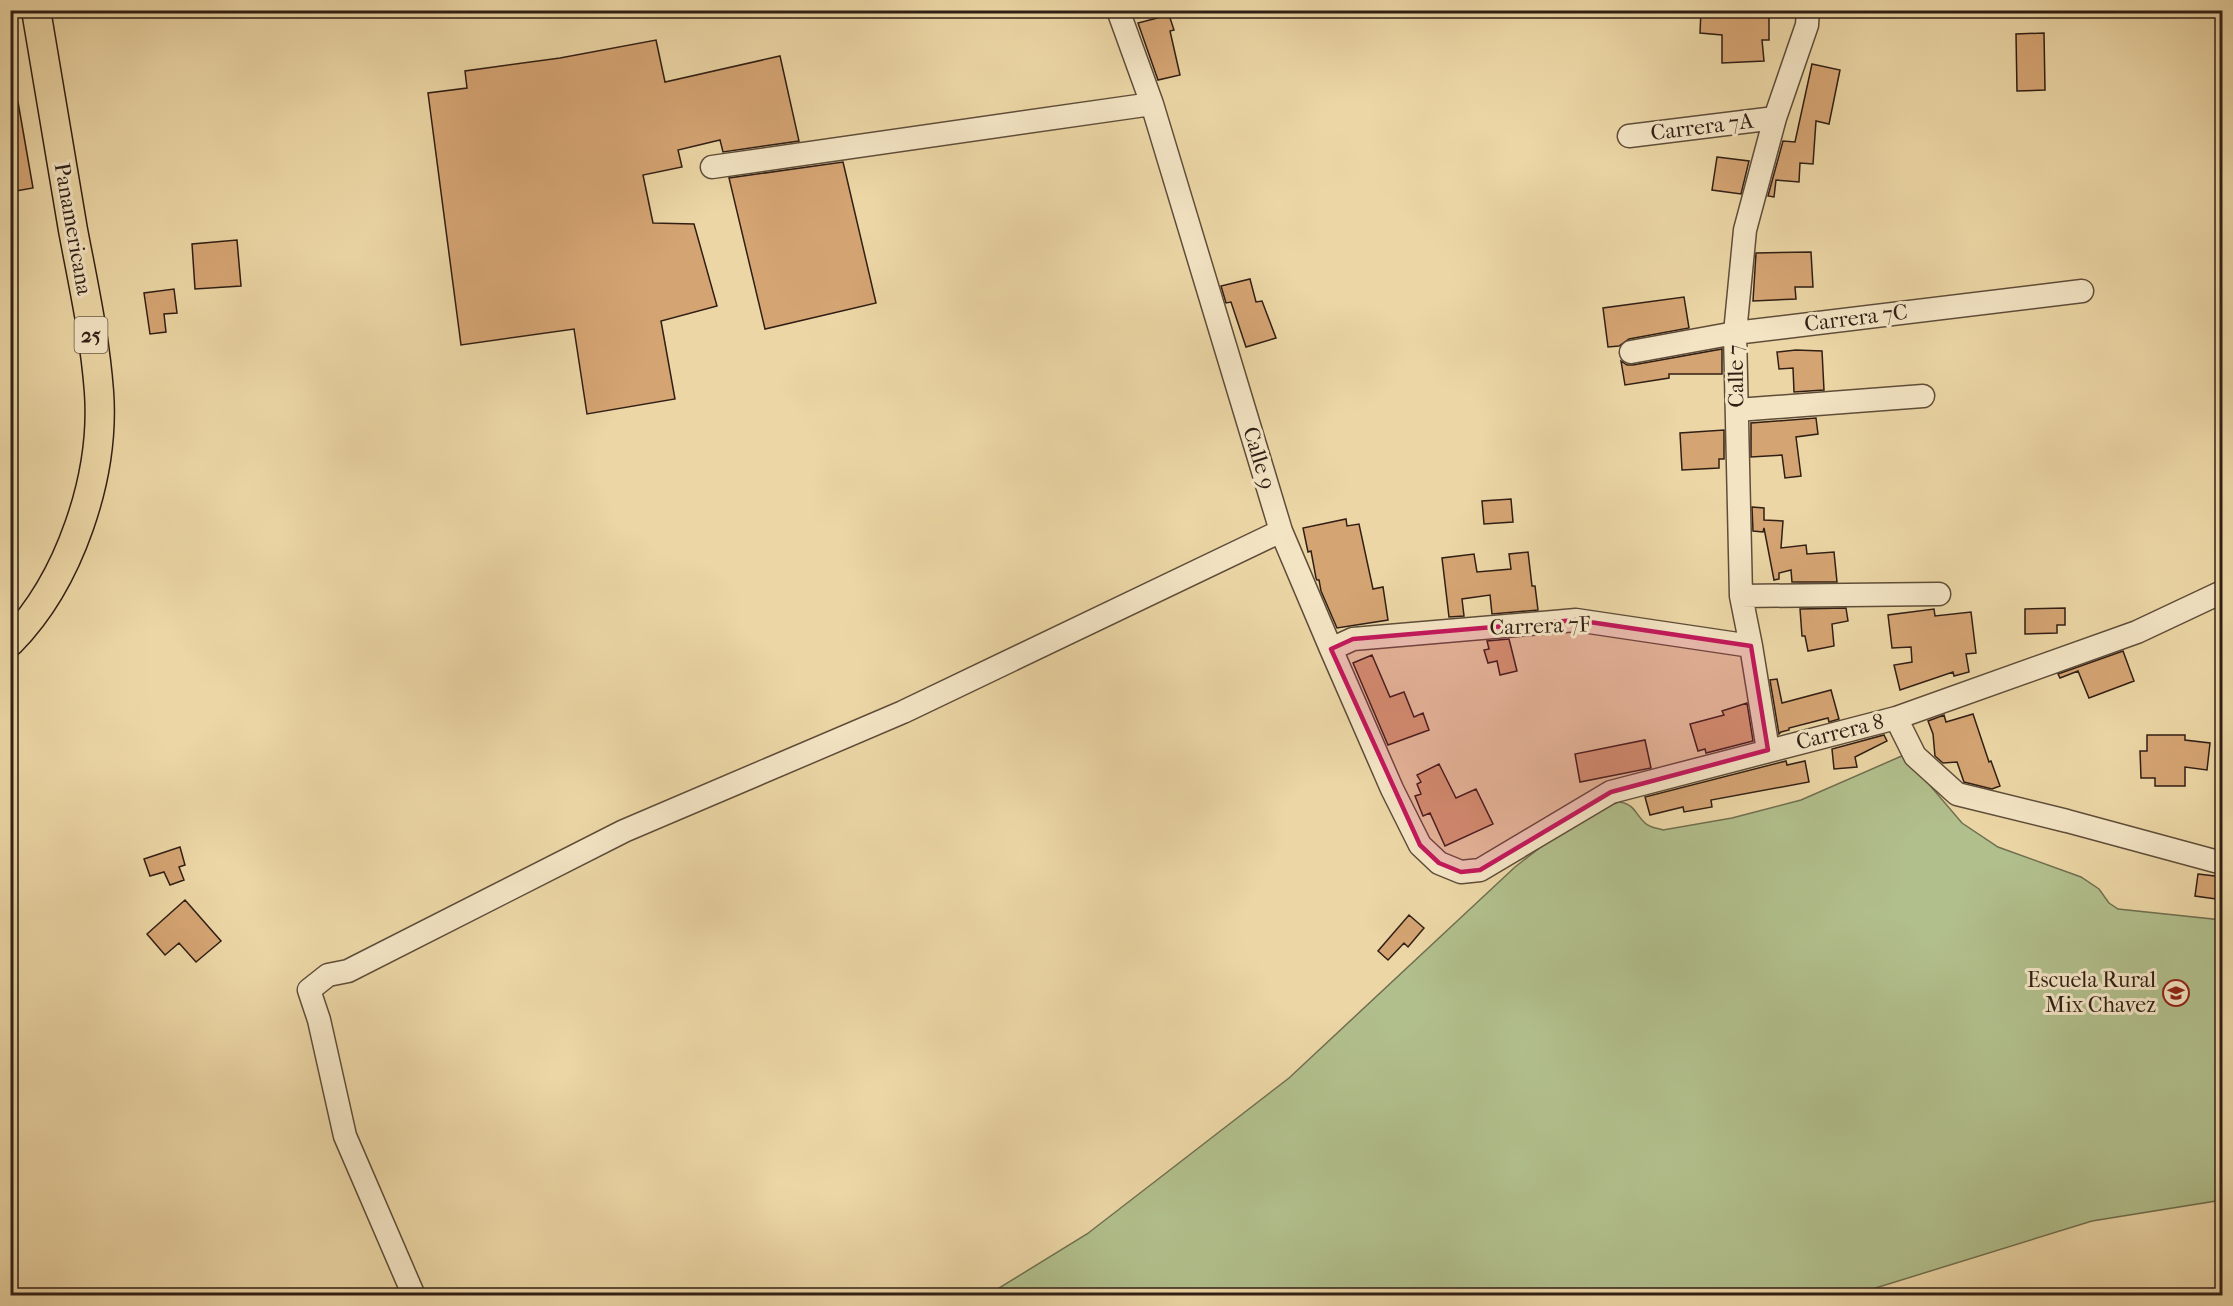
<svg xmlns="http://www.w3.org/2000/svg" width="2233" height="1306" viewBox="0 0 2233 1306" font-family="'IM FELL French Canon',serif">
  <style>
    .green { fill: #b1bf8c; stroke: #706f50; stroke-width: 1.5 }
    .building { fill: #d5a473; stroke: #301f15; stroke-width: 1.5 }
    .lines { fill: none; stroke-linecap: round; stroke-linejoin: round }
    .minor-casing { stroke: #5f4d39; stroke-width: 25 }
    .major-casing { stroke: #301f15; stroke-width: 31 }
    .minor { stroke: #f3e4c4; stroke-width: 22 }
    .major { stroke: #ecd6a5; stroke-width: 28 }
    .marked { fill: #c2185b; fill-opacity: 0.2; stroke: #c2185b; stroke-width: 4.5; stroke-linejoin: round }
    .labels { text-anchor: middle; dominant-baseline: central; stroke-width: 6; stroke-linejoin: round; paint-order: stroke }
    .shield { fill: #f3e4c4; stroke: #6a5a4a; stroke-width: 1.5 }
    .shield-label { font-size: 21px; font-weight: bold; fill: #301f15 }
    .street-label { font-size: 22px; fill: #301f15; stroke: #f3e4c4 }
    .poi-label { font-size: 22px; fill: #301f15; stroke: #f3e4c4; text-anchor: end }
  </style>
  <rect width="100%" height="100%" fill="#ecd6a5"/>
  <filter id="stains"><feTurbulence type="fractalNoise" baseFrequency=".00333" numOctaves="4"/><feColorMatrix values="0 0 0 0 .2 0 0 0 0 .09 0 0 0 0 .02 0 0 0 .5 -.17"/></filter>
  <radialGradient id="worn" r=".72"><stop offset=".6" stop-color="#630" stop-opacity="0"/><stop offset="1" stop-color="#630" stop-opacity=".3"/></radialGradient>
  <path class="green" d="M 1904,755 L 1962,823 L 1998,847 L 2081,877 L 2099,889 L 2109,903 L 2118,909 L 2222,920 L 2222,1200 L 2092,1221 L 1853,1295 L 986,1296 L 1087,1234 L 1289,1078 L 1515,867 L 1579,817 L 1619,802 C 1635,804 1635,814 1645,823 C 1650,828 1657,828 1663,830 L 1732,818 L 1801,800 Z"/>
  <path class="building" d="M 1701,10 L 1769,10 L 1769,40 L 1762,40 L 1764,61 L 1722,63 L 1722,35 L 1700,33 Z
    M 1169,15 L 1174,30 L 1170,31 L 1180,75 L 1158,80 L 1138,23 Z
    M 2044,33 L 2045,90 L 2017,91 L 2016,34 Z
    M 656,40 L 665,82 L 780,56 L 799,141 L 723,152 L 720,140 L 678,150 L 682,167 L 643,175 L 653,223 L 694,224 L 717,306 L 661,321 L 675,399 L 587,414 L 574,329 L 461,345 L 428,93 L 467,88 L 465,71 L 560,58 Z
    M 1812,64 L 1840,70 L 1829,124 L 1816,121 L 1813,164 L 1800,163 L 1799,182 L 1776,180 L 1774,197 L 1768,196 L 1783,141 L 1795,142 Z
    M 18,102 L 33,188 L 10,192 L 10,103 Z
    M 1717,157 L 1749,161 L 1741,194 L 1712,190 Z
    M 843,162 L 876,303 L 765,329 L 729,178 Z
    M 237,240 L 241,286 L 195,289 L 192,244 Z
    M 1811,252 L 1813,287 L 1795,287 L 1796,299 L 1753,301 L 1756,253 Z
    M 1250,279 L 1256,302 L 1262,301 L 1276,338 L 1246,347 L 1231,302 L 1226,303 L 1221,286 Z
    M 174,289 L 177,313 L 164,314 L 166,332 L 150,334 L 144,293 Z
    M 1684,297 L 1689,328 L 1629,339 L 1619,346 L 1608,347 L 1603,308 Z
    M 1722,349 L 1722,374 L 1669,374 L 1669,378 L 1625,385 L 1621,361 L 1627,365 L 1633,365 Z
    M 1796,350 L 1822,351 L 1824,390 L 1794,392 L 1793,368 L 1779,369 L 1777,352 Z
    M 1816,418 L 1818,434 L 1796,437 L 1801,476 L 1785,478 L 1782,455 L 1751,457 L 1751,423 Z
    M 1724,430 L 1724,459 L 1719,459 L 1719,468 L 1682,470 L 1680,433 Z
    M 1511,499 L 1513,522 L 1484,524 L 1482,501 Z
    M 1752,507 L 1764,508 L 1764,520 L 1783,521 L 1781,548 L 1806,545 L 1807,554 L 1834,552 L 1837,582 L 1792,582 L 1791,570 L 1779,573 L 1779,579 L 1774,580 L 1764,528 L 1763,532 L 1753,531 Z
    M 1346,519 L 1347,526 L 1359,524 L 1373,589 L 1383,587 L 1388,620 L 1337,628 L 1321,591 L 1319,580 L 1317,580 L 1316,578 L 1311,551 L 1308,552 L 1303,528 Z
    M 1528,552 L 1532,586 L 1535,586 L 1538,610 L 1492,614 L 1490,595 L 1462,599 L 1464,616 L 1449,617 L 1442,558 L 1474,554 L 1477,572 L 1511,569 L 1509,554 Z
    M 1846,608 L 1848,621 L 1832,624 L 1834,646 L 1808,651 L 1805,636 L 1802,636 L 1800,609 Z
    M 2065,608 L 2065,625 L 2057,625 L 2057,633 L 2025,634 L 2025,609 Z
    M 1934,609 L 1935,616 L 1971,612 L 1976,653 L 1966,654 L 1969,672 L 1954,676 L 1953,672 L 1900,690 L 1894,665 L 1912,662 L 1911,647 L 1892,648 L 1888,615 Z
    M 1509,639 L 1517,671 L 1500,675 L 1497,661 L 1488,663 L 1484,650 L 1489,649 L 1487,641 Z
    M 2123,651 L 2134,681 L 2089,698 L 2078,671 L 2060,678 L 2058,674 Z
    M 1372,655 L 1390,697 L 1404,692 L 1414,717 L 1423,713 L 1429,730 L 1388,745 L 1353,663 Z
    M 1777,679 L 1782,703 L 1831,690 L 1839,719 L 1829,722 L 1828,718 L 1789,728 L 1789,730 L 1781,732 L 1779,734 L 1770,680 Z
    M 1747,703 L 1753,741 L 1706,753 L 1705,749 L 1698,751 L 1690,724 L 1724,715 L 1722,711 Z
    M 1973,714 L 1989,762 L 1991,761 L 2000,786 L 1992,789 L 1964,782 L 1957,762 L 1943,763 L 1935,756 L 1933,734 L 1928,721 L 1944,715 L 1946,722 Z
    M 1884,735 L 1887,741 L 1855,757 L 1857,767 L 1834,769 L 1832,749 Z
    M 2147,735 L 2185,735 L 2185,740 L 2210,743 L 2207,770 L 2185,767 L 2185,786 L 2155,786 L 2155,778 L 2141,778 L 2140,751 L 2147,751 Z
    M 1645,740 L 1651,768 L 1580,782 L 1575,754 Z
    M 1786,761 L 1787,765 L 1805,761 L 1809,782 L 1711,800 L 1712,807 L 1684,812 L 1683,807 L 1650,815 L 1645,797 Z
    M 1439,764 L 1456,798 L 1476,789 L 1493,824 L 1445,846 L 1430,813 L 1423,816 L 1415,796 L 1421,794 L 1417,784 L 1421,782 L 1417,775 Z
    M 180,847 L 185,865 L 179,867 L 184,880 L 170,885 L 164,872 L 150,876 L 144,859 Z
    M 2198,874 L 2223,877 L 2223,900 L 2195,896 Z
    M 185,900 L 221,941 L 196,962 L 179,943 L 165,955 L 147,934 Z
    M 1409,915 L 1424,928 L 1408,947 L 1404,943 L 1388,960 L 1378,951 Z"/>
  <g class="lines">
    <defs>
      <path id="minor" d="M 1118,10 L 1152,104 L 1281,531 L 1331,649 L 1392,789 L 1420,845 L 1439,863 L 1461,872 L 1480,870 L 1611,792 L 1896,718 L 2137,632 L 2222,592
        M 1629,136 L 1775,118
        M 712,167 L 1152,104
        M 1631,352 L 1735,333 L 2082,291
        M 1737,410 L 1923,396
        M 1741,596 L 1939,594
        M 1331,649 L 1353,639 L 1576,620 L 1751,646
        M 1896,718 L 1915,756 L 1957,794 L 2067,821 L 2222,863
        M 1768,750 L 1751,646 L 1741,596 L 1735,333 L 1745,230 L 1775,118 L 1807,25 L 1808,10
        M 414,1296 L 345,1136 L 319,1020 L 309,990 L 328,975 L 348,971 L 624,831 L 903,712 L 1281,531"/>
      <path id="major" d="M 10,642 C 70,581 105,476 99,392 C 95,337 83,283 73,230 C 61,157 48,84 36,10"/>
    </defs>
    <use href="#minor" class="minor-casing"/>
    <use href="#major" class="major-casing"/>
    <use href="#minor" class="minor"/>
    <use href="#major" class="major"/>
  </g>
  <path class="marked" d="M 1576,620 L 1751,646 L 1768,750 L 1611,792 L 1480,870 L 1461,872 L 1439,863 L 1420,845 L 1331,649 L 1353,639 Z"/>
  <defs>
    <symbol id="school-ring" viewBox="-11 -11 22 22"><circle r="9.5" fill="#f3e4c4" stroke="#8f2418" stroke-width="1.5"/><path d="M0-5L7-2L0 1L-7-2ZM-4 1L0 2.5L4 1V4Q0 6-4 4Z" fill="#8f2418"/></symbol>
  </defs>
  <g fill-rule="evenodd">
    <use href="#school-ring" x="2161" y="978" width="30" height="30"/>
  </g>
  <g class="labels">
    <rect class="shield" x="74.5" y="317" width="33" height="36" rx="4.5"/>
    <g class="shield-label">
      <text x="91" y="335">25</text>
    </g>
    <g class="street-label">
      <text transform="translate(1702 127) rotate(-7)">Carrera 7A</text>
      <text transform="translate(73 229) rotate(80)">Panamericana</text>
      <text transform="translate(1856 318) rotate(-7)">Carrera 7C</text>
      <text transform="translate(1736 376) rotate(-91)">Calle 7</text>
      <text transform="translate(1259 458) rotate(73)">Calle 9</text>
      <text transform="translate(1540 626) rotate(-2)">Carrera 7F</text>
      <text transform="translate(1840 732) rotate(-14)">Carrera 8</text>
    </g>
    <g class="poi-label">
      <text x="2156" y="980">Escuela Rural<tspan x="2156" dy="25">Mix Chavez</tspan></text>
    </g>
  </g>
  <rect width="2233" height="1306" fill="none" stroke="#ecd6a5" stroke-width="36"/>
  <rect x="12" y="12" width="2209" height="1282" fill="none" stroke="#301f15" stroke-width="3"/>
  <rect x="18" y="18" width="2197" height="1270" fill="none" stroke="#301f15" stroke-width="1.5"/>
  <rect width="100%" height="100%" filter="url(#stains)"/>
  <rect width="100%" height="100%" fill="url(#worn)"/>
</svg>
